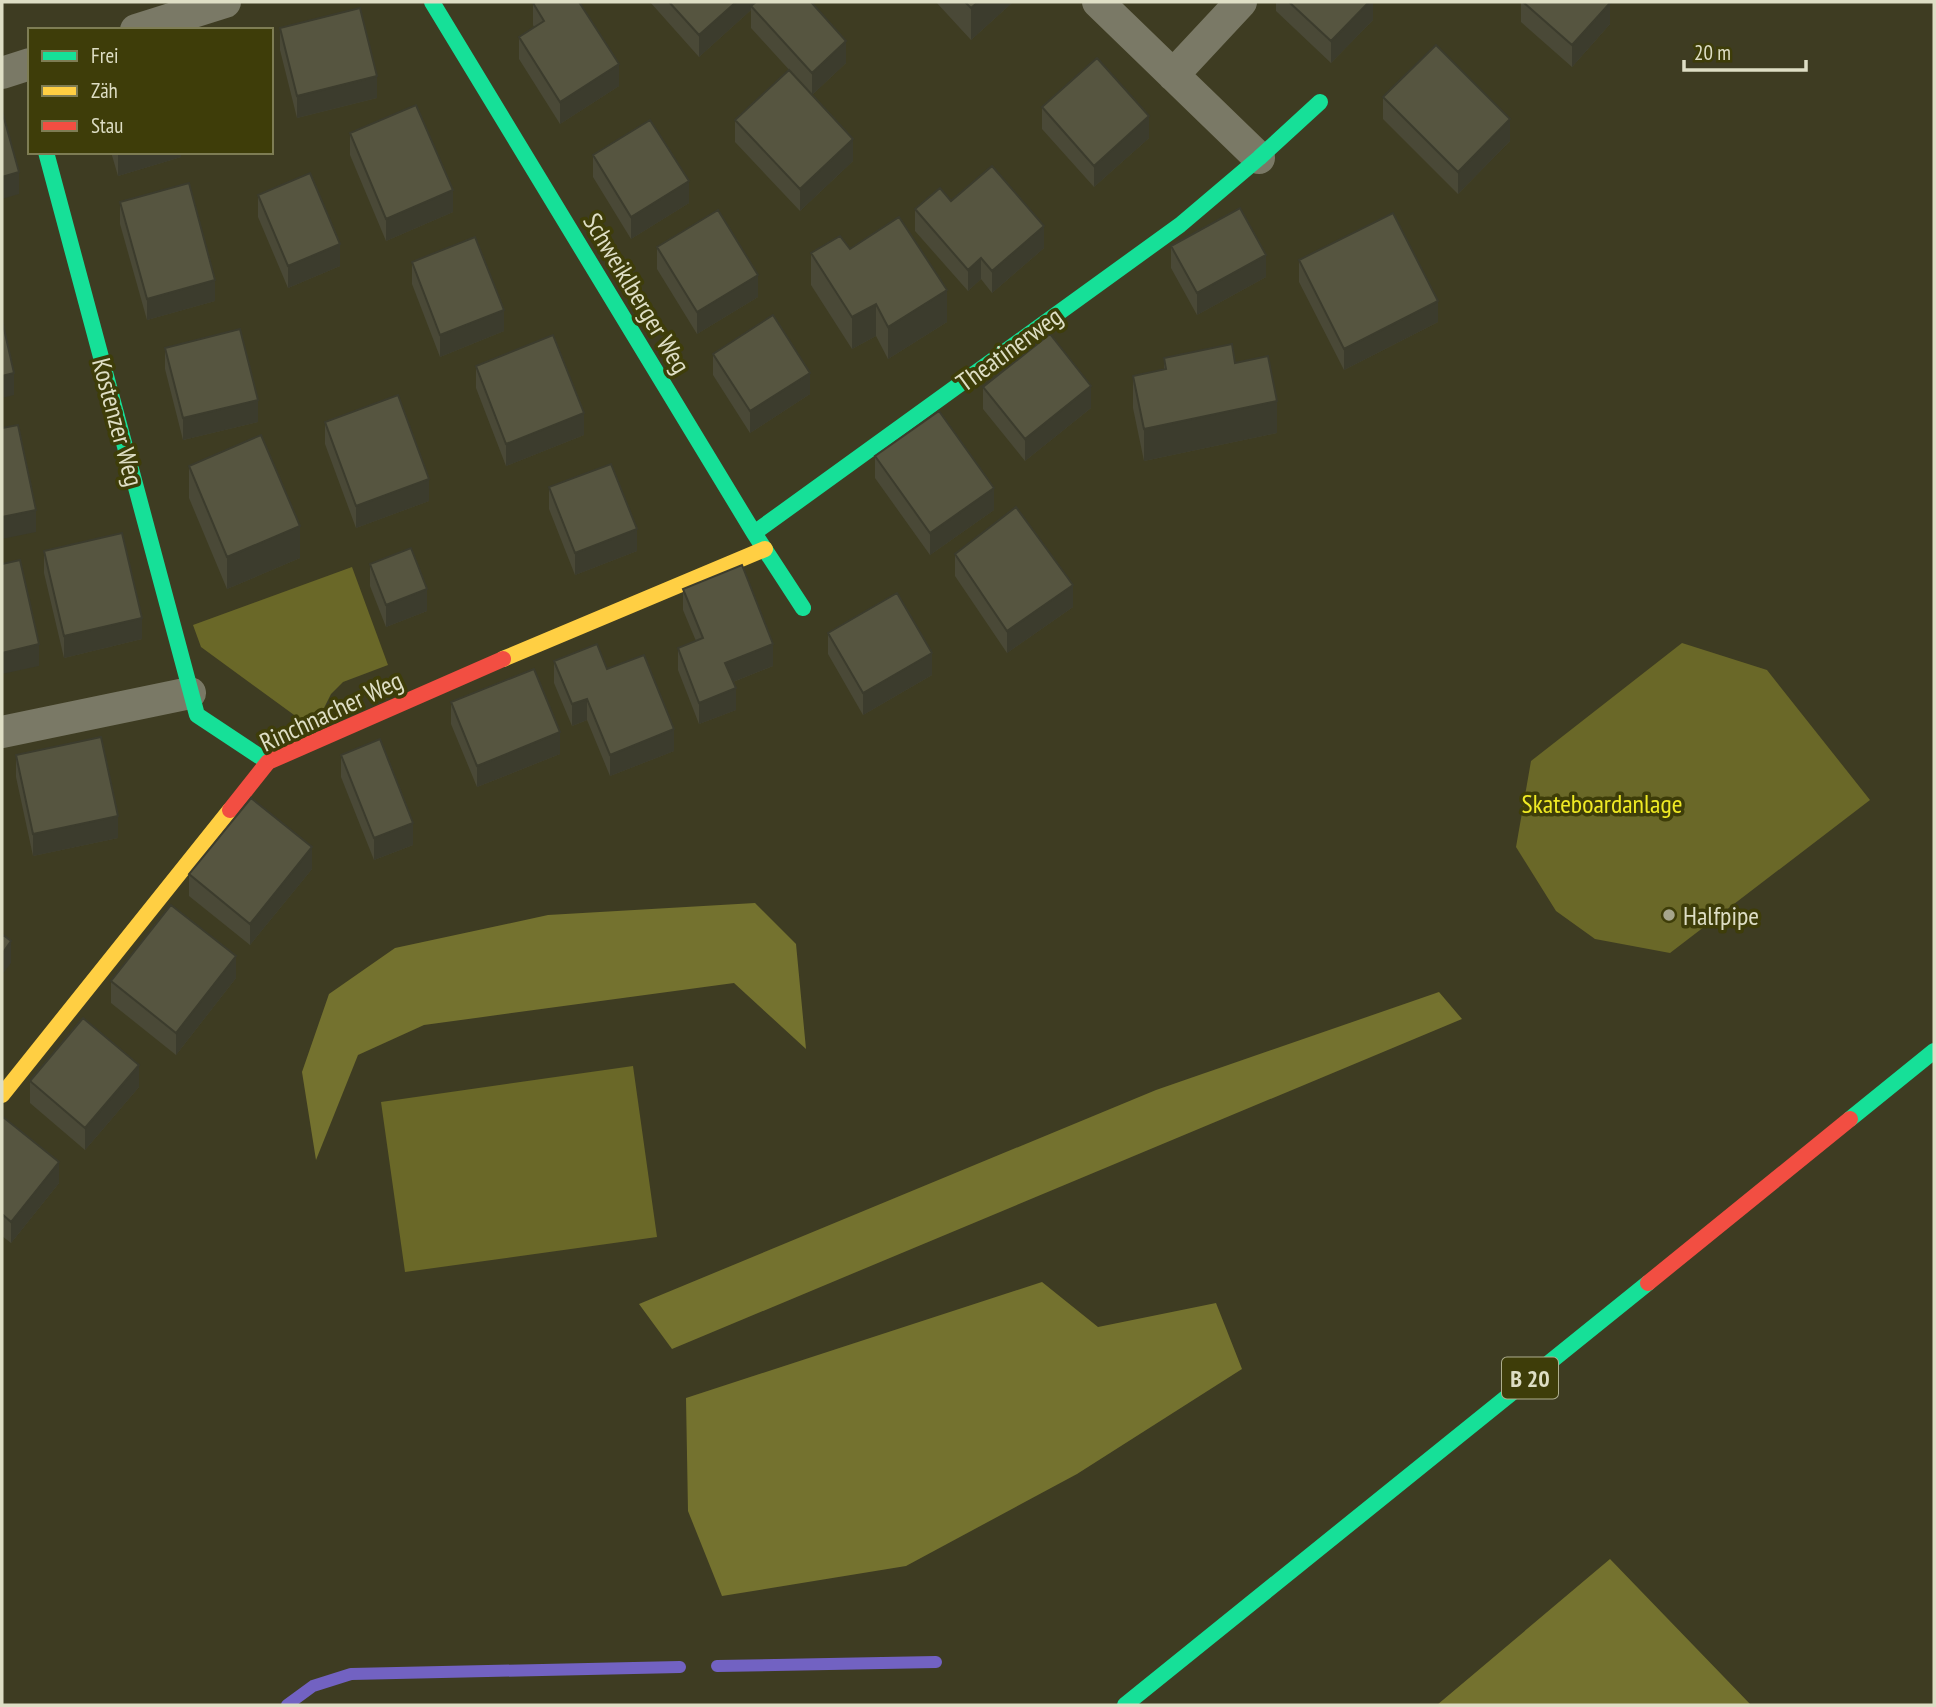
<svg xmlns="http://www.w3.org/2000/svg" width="1936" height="1707" viewBox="0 0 1936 1707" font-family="'PT Sans Narrow',sans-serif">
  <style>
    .green { fill: #6a6828 }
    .forest { fill: #74722f }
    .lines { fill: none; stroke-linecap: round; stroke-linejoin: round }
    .stream { stroke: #7262c2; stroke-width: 12 }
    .street { stroke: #7a7966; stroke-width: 32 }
    .fast { stroke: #16e098; stroke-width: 16 }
    .slow { stroke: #ffcf43; stroke-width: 16 }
    .jam { stroke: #f24e42; stroke-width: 16 }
    .wall { fill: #4a4937 }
    .shaded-wall { fill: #3c3c2d }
    .building { fill: #565540; stroke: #3c3c2d; stroke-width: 2 }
    .poi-dot { fill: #a6a58c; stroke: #3e3d09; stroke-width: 2.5 }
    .labels { text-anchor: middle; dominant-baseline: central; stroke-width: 7; stroke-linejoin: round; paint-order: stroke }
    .shield { fill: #3e3d09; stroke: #aeae8d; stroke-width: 2 }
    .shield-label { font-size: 24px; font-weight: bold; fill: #dedec5 }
    .street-label { font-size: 26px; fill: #dedec5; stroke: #3e3d09 }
    .park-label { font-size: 26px; fill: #f0ea24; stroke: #3e3d09 }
    .poi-label { font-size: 26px; fill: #dedec5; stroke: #3e3d09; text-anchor: start }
  </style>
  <rect width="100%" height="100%" fill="#3e3c22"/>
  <path class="green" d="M 352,567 L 388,665 L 343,682 L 331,694 L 322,712 L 301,720 L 201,647 L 193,625 Z
    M 1682,643 L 1767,670 L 1870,800 L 1670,953 L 1595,939 L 1556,911 L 1516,847 L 1531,761 Z
    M 633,1066 L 657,1237 L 405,1272 L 381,1102 Z"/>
  <path class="forest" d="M 755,903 L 796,944 L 806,1049 L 734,983 L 424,1025 L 358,1055 L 316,1160 L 302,1072 L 329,994 L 395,948 L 548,915 Z
    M 1439,992 L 1462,1019 L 672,1349 L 639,1304 L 1156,1090 Z
    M 1042,1282 L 1098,1327 L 1216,1303 L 1242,1369 L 1077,1474 L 906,1566 L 722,1596 L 688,1511 L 686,1398 Z
    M 1610,1559 L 1751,1705 L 1437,1705 Z"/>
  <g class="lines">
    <path class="stream" d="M 717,1666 L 936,1662
      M 287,1705 L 313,1686 L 351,1674 L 680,1667"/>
    <path class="street" d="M 1098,2 L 1259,158
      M 136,30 L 225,2
      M 2,73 L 30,64
      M 1173,75 L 1241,2
      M 2,732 L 190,693"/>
    <path class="fast" d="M 432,2 L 754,533 L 803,608
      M 46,152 L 197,715 L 268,762
      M 754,533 L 1180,225 L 1259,158 L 1320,102
      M 1850,1119 L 1934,1051
      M 1125,1705 L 1648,1283"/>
    <path class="slow" d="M 503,659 L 765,549
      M 2,1095 L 230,810"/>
    <path class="jam" d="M 230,810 L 268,762 L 503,659
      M 1648,1283 L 1850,1119"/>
  </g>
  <path class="wall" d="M 650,2 L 753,2 L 753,4 L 846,63 L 812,95 L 751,28 L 751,10 L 699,57 Z
    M 936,2 L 1013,2 L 971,40 Z
    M 1276,2 L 1373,2 L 1373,20 L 1331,63 L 1276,11 Z
    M 1521,2 L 1609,2 L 1610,24 L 1572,67 L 1521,22 Z
    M 533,3 L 619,86 L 560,124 L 519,59 L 519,37 L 534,27 L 533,25 Z
    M 280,28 L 377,98 L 297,118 L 280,50 Z
    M 1383,97 L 1510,141 L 1458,194 L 1383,119 Z
    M 1042,107 L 1149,138 L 1094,187 L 1042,129 Z
    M 735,120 L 853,161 L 800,211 L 735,142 Z
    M 350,133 L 453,212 L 386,241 L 350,155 Z
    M 111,152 L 181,152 L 181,157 L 118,176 Z
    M 593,155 L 689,203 L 631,239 L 593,177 Z
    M 258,195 L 340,266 L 288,288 L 258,217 Z
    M 951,201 L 1044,248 L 992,293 L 981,279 L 968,291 L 915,231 L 915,209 Z
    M 120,202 L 215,301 L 147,320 L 120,224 Z
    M 1171,246 L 1266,277 L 1197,315 L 1171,268 Z
    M 657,247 L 758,297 L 697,334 L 657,269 Z
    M 850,249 L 947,322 L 888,359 L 876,336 L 852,349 L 811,285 L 811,253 Z
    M 1299,260 L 1438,322 L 1344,370 L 1299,282 Z
    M 412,262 L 504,331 L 440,357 L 412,284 Z
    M 165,348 L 258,422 L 183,440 L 165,369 Z
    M 713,354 L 810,394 L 750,433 L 713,375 Z
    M 1164,358 L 1277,433 L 1144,461 L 1133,408 L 1133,376 L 1164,369 Z
    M 476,366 L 584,435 L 506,466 L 476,388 Z
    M 983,387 L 1091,408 L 1025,461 L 983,409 Z
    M 325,422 L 429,501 L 356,528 L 325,444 Z
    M 875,456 L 994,510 L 930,555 L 875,478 Z
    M 189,466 L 300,558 L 227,589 L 189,498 Z
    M 549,487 L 637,551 L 575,575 L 549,509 Z
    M 44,551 L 142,639 L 64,658 L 44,573 Z
    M 955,554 L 1073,607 L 1007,653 L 955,576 Z
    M 370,564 L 427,611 L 386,627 L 370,586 Z
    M 683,589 L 773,666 L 733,682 L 736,710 L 699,724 L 678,670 L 678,648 L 696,641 L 683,610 Z
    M 828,633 L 932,675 L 863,715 L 828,654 Z
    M 554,661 L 607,669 L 674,751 L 610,776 L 587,720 L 572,726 L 554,683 Z
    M 451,702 L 560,754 L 477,787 L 451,724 Z
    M 16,755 L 118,838 L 33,856 L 16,777 Z
    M 341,755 L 413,845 L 374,860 L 341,777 Z
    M 312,869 L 250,945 L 189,896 L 189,874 Z
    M 236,978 L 176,1055 L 111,1003 L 111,981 Z
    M 30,1081 L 139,1087 L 85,1150 L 30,1103 Z
    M 2,1119 L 59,1183 L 11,1243 L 2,1236 Z"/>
  <path class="shaded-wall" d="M 736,2 L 753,2 L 753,8 L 751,6 L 751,10 L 699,57 L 699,35 Z
    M 978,2 L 1013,2 L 971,40 L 971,8 Z
    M 1369,2 L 1373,2 L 1373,20 L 1331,63 L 1331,41 Z
    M 1610,3 L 1610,24 L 1572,67 L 1572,45 Z
    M 846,41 L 846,63 L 812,95 L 812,73 Z
    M 619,64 L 619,86 L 560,124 L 560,102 Z
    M 377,76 L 377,98 L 297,118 L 297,96 Z
    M 1149,116 L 1149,138 L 1094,187 L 1094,166 Z
    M 1510,119 L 1510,141 L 1458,194 L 1458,172 Z
    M 853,139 L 853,161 L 800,211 L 800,189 Z
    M 125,152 L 181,152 L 181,157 L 118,176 L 118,154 Z
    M 19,172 L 19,194 L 2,199 L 2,177 Z
    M 689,181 L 689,203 L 631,239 L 631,217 Z
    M 453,190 L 453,212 L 386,241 L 386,219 Z
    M 1044,226 L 1044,248 L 992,293 L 992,271 Z
    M 340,244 L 340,266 L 288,288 L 288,266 Z
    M 1266,255 L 1266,277 L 1197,315 L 1197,293 Z
    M 981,258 L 981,279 L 968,291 L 968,270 Z
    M 758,275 L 758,297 L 697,334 L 697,312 Z
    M 215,280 L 215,301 L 147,320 L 147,299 Z
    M 947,290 L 947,322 L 888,359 L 888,327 Z
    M 1438,301 L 1438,322 L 1344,370 L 1344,349 Z
    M 876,304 L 876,336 L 852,349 L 852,317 Z
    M 504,310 L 504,331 L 440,357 L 440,335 Z
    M 14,373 L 14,395 L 2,398 L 2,376 Z
    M 810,373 L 810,394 L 750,433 L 750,411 Z
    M 1091,386 L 1091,408 L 1025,461 L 1025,439 Z
    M 258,400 L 258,422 L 183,440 L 183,418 Z
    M 1277,401 L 1277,433 L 1144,461 L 1144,429 Z
    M 584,413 L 584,435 L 506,466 L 506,444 Z
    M 429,479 L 429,501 L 356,528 L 356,506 Z
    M 994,488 L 994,510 L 930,555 L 930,533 Z
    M 36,510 L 36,532 L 2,539 L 2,517 Z
    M 300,526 L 300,558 L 227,589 L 227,557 Z
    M 637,529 L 637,551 L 575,575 L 575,553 Z
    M 1073,585 L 1073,607 L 1007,653 L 1007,631 Z
    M 427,589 L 427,611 L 386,627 L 386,605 Z
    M 142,618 L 142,639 L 64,658 L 64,636 Z
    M 39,644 L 39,666 L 2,674 L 2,653 Z
    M 773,644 L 773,666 L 725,685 L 725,663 Z
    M 932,653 L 932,675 L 863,715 L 863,693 Z
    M 736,688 L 736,710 L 699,724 L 699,703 Z
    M 587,699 L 587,720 L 572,726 L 572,704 Z
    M 674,729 L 674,751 L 610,776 L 610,755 Z
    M 560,732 L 560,754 L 477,787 L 477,766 Z
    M 118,816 L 118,838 L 33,856 L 33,834 Z
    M 413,823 L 413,845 L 374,860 L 374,838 Z
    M 312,847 L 312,869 L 250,945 L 250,924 Z
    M 11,941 L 11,963 L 2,975 L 2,954 Z
    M 236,956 L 236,978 L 176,1055 L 176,1033 Z
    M 139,1065 L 139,1087 L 85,1150 L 85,1128 Z
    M 59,1162 L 59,1183 L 11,1243 L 11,1222 Z"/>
  <path class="building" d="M 535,2 L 579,2 L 619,64 L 560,102 L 519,37 L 544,21 L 533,3 Z
    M 669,2 L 736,2 L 699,35 Z
    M 756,2 L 811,2 L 846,41 L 812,73 L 751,6 Z
    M 965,2 L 978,2 L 971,8 Z
    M 1289,2 L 1369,2 L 1331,41 Z
    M 1523,2 L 1609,2 L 1610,3 L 1572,45 Z
    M 360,8 L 377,76 L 297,96 L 280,28 Z
    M 1436,45 L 1510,119 L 1458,172 L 1383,97 Z
    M 1097,58 L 1149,116 L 1094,166 L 1042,107 Z
    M 789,70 L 853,139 L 800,189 L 735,120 Z
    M 416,105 L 453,190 L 386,219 L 350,133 Z
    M 2,111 L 19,172 L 2,177 Z
    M 650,120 L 689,181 L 631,217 L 593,155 Z
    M 992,166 L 1044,226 L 992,271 L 981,258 L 968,270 L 915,209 L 940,188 L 951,201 Z
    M 310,173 L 340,244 L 288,266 L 258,195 Z
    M 189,183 L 215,280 L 147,299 L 120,202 Z
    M 1240,208 L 1266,255 L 1197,293 L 1171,246 Z
    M 718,210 L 758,275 L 697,312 L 657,247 Z
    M 1393,213 L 1438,301 L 1344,349 L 1299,260 Z
    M 899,217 L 947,290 L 888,327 L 876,304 L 852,317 L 811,253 L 840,236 L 850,249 Z
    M 475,237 L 504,310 L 440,335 L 412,262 Z
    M 773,315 L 810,373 L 750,411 L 713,354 Z
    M 2,320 L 14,373 L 2,376 Z
    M 240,329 L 258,400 L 183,418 L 165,348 Z
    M 1050,334 L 1091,386 L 1025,439 L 983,387 Z
    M 553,335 L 584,413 L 506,444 L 476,366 Z
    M 1232,344 L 1235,363 L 1268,356 L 1277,401 L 1144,429 L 1133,376 L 1166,369 L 1164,358 Z
    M 398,395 L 429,479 L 356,506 L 325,422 Z
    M 939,411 L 994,488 L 930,533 L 875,456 Z
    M 18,425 L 36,510 L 2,517 L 2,428 Z
    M 261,435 L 300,526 L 227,557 L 189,466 Z
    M 611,464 L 637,529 L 575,553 L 549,487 Z
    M 1016,507 L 1073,585 L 1007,631 L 955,554 Z
    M 122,533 L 142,618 L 64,636 L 44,551 Z
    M 411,548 L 427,589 L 386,605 L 370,564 Z
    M 20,560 L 39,644 L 2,653 L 2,564 Z
    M 742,565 L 773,644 L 725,663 L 736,688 L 699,703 L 678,648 L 703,638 L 683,589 Z
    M 897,593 L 932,653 L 863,693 L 828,633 Z
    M 597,644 L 607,669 L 644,655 L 674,729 L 610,755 L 587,699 L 572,704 L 554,661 Z
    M 534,669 L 560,732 L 477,766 L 451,702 Z
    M 101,737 L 118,816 L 33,834 L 16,755 Z
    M 380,739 L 413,823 L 374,838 L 341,755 Z
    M 251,798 L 312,847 L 250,924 L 189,874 Z
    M 171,905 L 236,956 L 176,1033 L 111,981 Z
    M 2,934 L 11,941 L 2,954 Z
    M 83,1018 L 139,1065 L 85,1128 L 30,1081 Z
    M 3,1117 L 59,1162 L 11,1222 L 2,1214 L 2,1119 Z"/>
  <circle class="poi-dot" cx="1669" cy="915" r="7"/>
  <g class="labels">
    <rect class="shield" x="1502" y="1357.5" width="56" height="41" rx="5"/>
    <g class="shield-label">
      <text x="1530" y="1378">B 20</text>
    </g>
    <g class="street-label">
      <text transform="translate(637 293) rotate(59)">Schweiklberger Weg</text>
      <text transform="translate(1009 349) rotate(-36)">Theatinerweg</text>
      <text transform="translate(118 422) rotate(75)">Kostenzer Weg</text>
      <text transform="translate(331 711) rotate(-25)">Rinchnacher Weg</text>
    </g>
    <g class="park-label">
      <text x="1602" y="803">Skateboardanlage</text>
    </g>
    <g class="poi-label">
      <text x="1683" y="915">Halfpipe</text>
    </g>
  </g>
  <rect width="1936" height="1707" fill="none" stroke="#dedec5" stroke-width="7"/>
  <rect x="28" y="28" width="245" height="126" fill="#3e3d09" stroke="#7e7d54" stroke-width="2"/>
  <rect x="42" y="51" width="35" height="10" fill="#16e098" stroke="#7e7d54" stroke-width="2"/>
  <text x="91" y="63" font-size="21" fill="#dedec5">Frei</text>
  <rect x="42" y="86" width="35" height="10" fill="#ffcf43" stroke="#7e7d54" stroke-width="2"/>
  <text x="91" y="98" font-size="21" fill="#dedec5">Zäh</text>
  <rect x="42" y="121" width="35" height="10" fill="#f24e42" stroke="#7e7d54" stroke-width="2"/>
  <text x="91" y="133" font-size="21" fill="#dedec5">Stau</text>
  <path d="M1684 60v10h122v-10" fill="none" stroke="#dedec5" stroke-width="3.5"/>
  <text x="1694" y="60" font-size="21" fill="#dedec5" stroke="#3e3d09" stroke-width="5" paint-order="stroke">20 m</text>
</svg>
